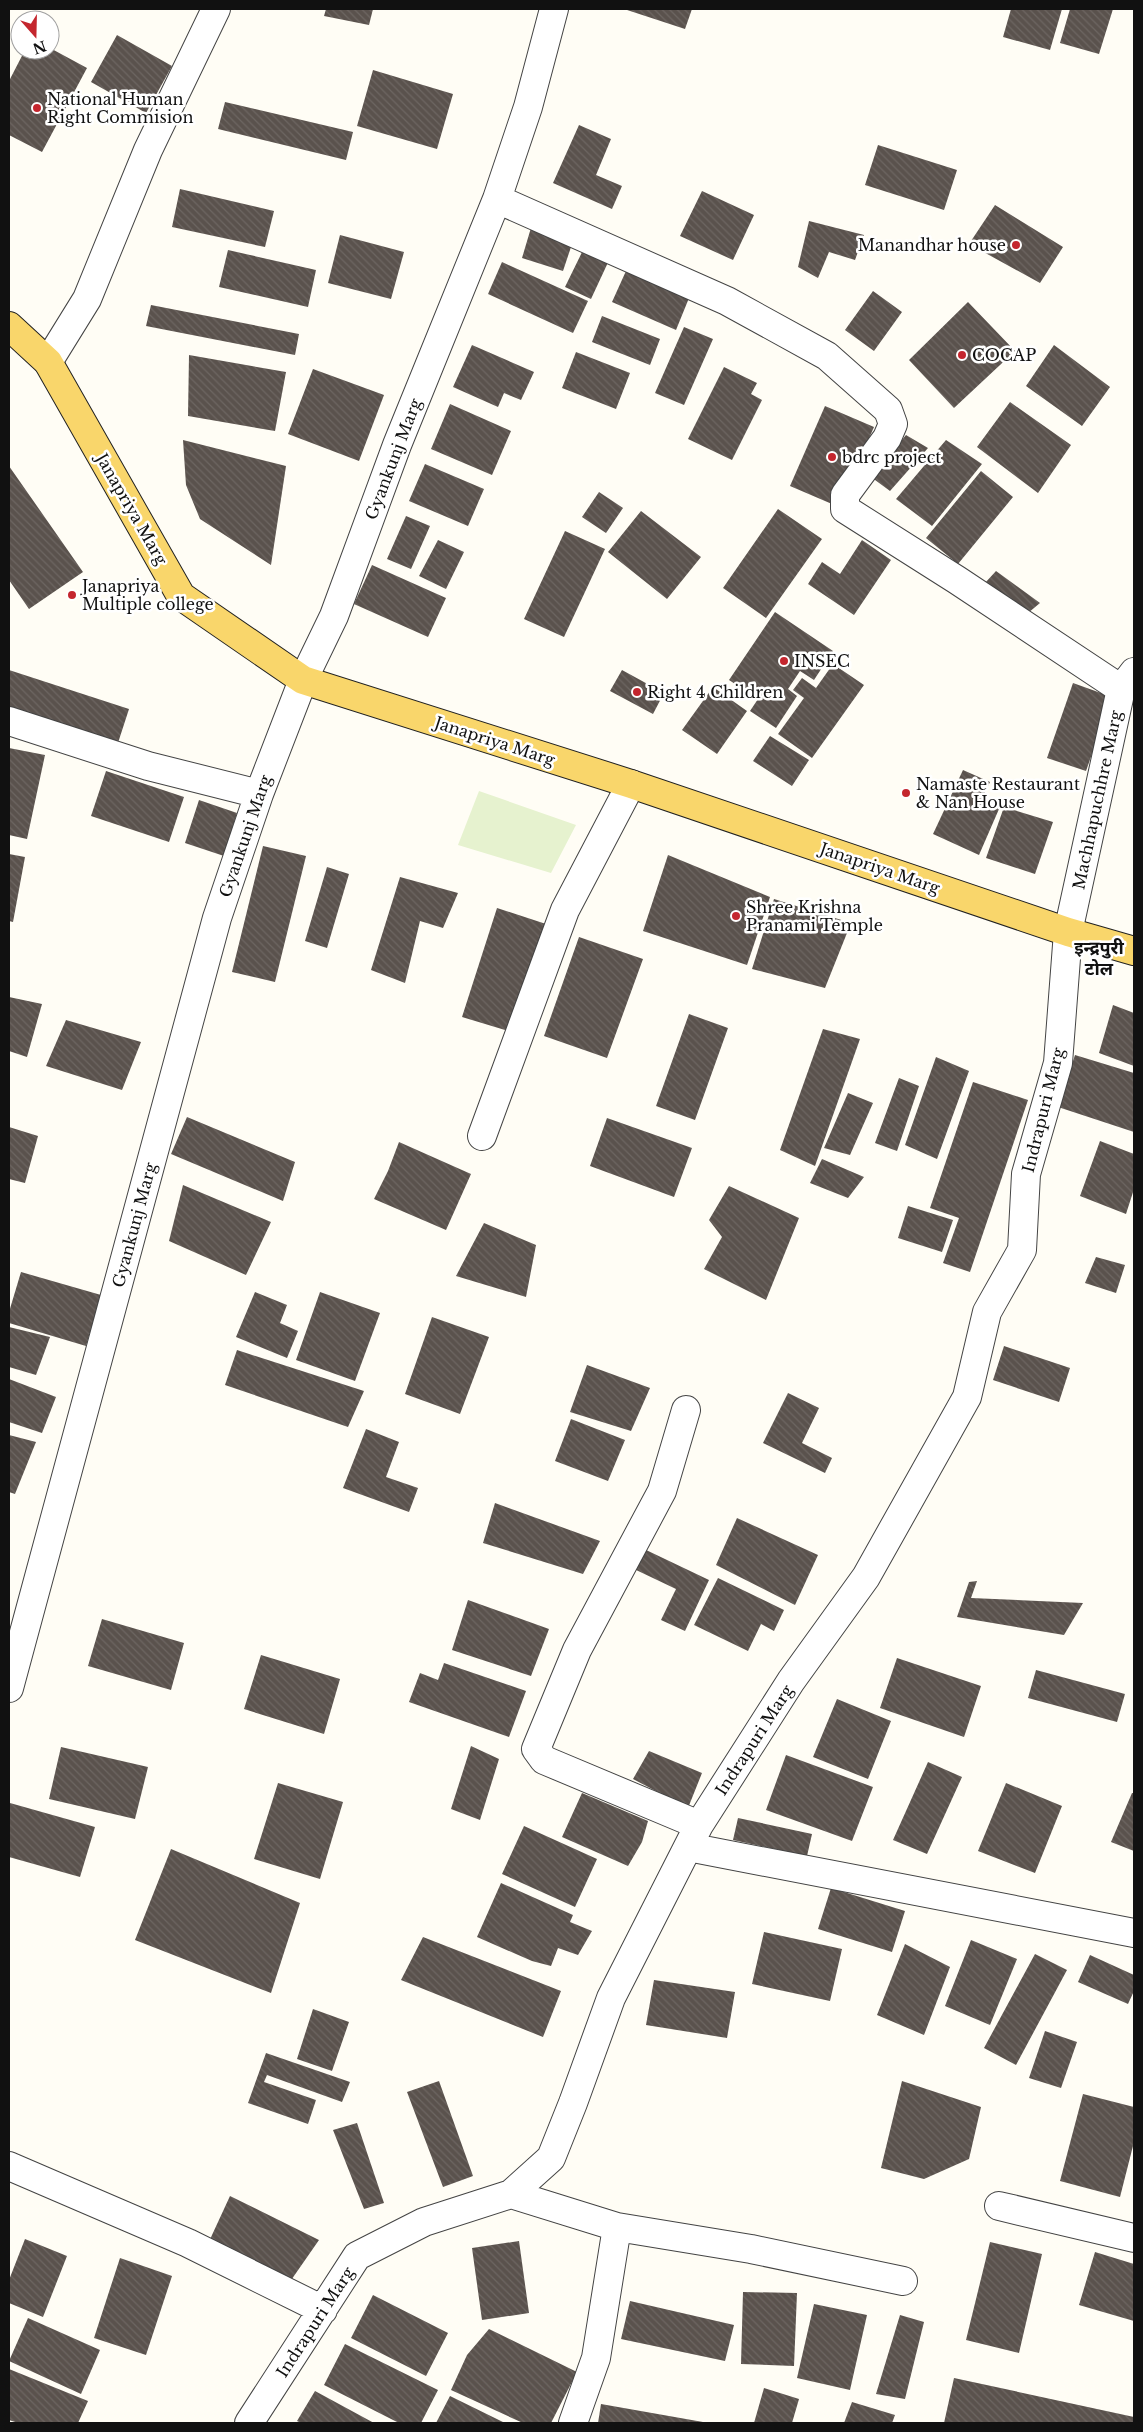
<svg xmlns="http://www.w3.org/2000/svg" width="1143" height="2432" viewBox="0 0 1143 2432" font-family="'Libre Baskerville','Noto Sans Devanagari',serif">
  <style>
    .pitch { fill: #e6f2cf }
    .building { fill: url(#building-back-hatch) }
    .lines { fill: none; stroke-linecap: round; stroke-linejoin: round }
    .minor-casing { stroke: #444; stroke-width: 30 }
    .major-casing { stroke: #222; stroke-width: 30 }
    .minor { stroke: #fff; stroke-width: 28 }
    .major { stroke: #f9d66b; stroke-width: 28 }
    .poi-dot { fill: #c4262e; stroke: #fff; stroke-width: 2 }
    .labels { text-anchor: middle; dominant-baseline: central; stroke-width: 5; stroke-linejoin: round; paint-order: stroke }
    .poi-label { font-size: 16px; fill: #111; stroke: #fff; text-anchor: start }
    .street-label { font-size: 16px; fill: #111; stroke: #fff }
    .neighbourhood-label { font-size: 18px; font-weight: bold; fill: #111; stroke: #fff }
  </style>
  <defs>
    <pattern id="building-back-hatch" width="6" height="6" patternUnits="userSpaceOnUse" patternTransform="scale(1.25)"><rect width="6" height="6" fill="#5a524d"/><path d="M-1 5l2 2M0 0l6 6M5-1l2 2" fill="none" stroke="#6d6662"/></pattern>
  </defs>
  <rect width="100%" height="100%" fill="#fffdf5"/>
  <path class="pitch" d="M 479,791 L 576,825 L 551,873 L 458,845 Z"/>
  <path class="building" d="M 326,9 L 373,9 L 369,25 L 324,16 Z
    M 624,9 L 692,9 L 685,29 Z
    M 1011,9 L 1062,9 L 1050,50 L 1003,37 Z
    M 1070,9 L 1113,9 L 1099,54 L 1060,43 Z
    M 117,35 L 172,66 L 146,113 L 91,82 Z
    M 50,48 L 87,68 L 42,152 L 9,135 L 9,81 L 25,50 Z
    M 373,70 L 453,94 L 437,149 L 357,126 Z
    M 225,102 L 353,132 L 346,160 L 218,129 Z
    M 579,125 L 611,139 L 596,175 L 622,186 L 612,209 L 553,183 Z
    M 878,145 L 957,170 L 944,210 L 865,185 Z
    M 180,189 L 274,211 L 265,247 L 172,227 Z
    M 702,191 L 754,215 L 733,260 L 680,236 Z
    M 995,205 L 1063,247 L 1040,283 L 969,244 Z
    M 533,221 L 575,235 L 563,271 L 522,258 Z
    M 809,221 L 864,235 L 855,260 L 829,252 L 818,278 L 798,267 Z
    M 340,235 L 404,252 L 391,299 L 328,283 Z
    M 586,244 L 611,256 L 591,299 L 565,287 Z
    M 228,250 L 316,270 L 308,307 L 219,287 Z
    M 502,262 L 588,301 L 573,333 L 488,294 Z
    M 626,271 L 689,298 L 676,330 L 612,302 Z
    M 873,291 L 902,312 L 874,351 L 845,330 Z
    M 968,302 L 1015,351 L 954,408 L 909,360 Z
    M 151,305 L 299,334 L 295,355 L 146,326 Z
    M 602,316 L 660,339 L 650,365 L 592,342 Z
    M 684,327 L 713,339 L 684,405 L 655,393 Z
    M 472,345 L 534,372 L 521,400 L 504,393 L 498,407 L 453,387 Z
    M 1054,345 L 1110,387 L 1082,426 L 1026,386 Z
    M 576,352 L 630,373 L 616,409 L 562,388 Z
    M 189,355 L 286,372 L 275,431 L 188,416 Z
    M 724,367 L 757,383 L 751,394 L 762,400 L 732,460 L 688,439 Z
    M 313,369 L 384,395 L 359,461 L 288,434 Z
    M 1010,402 L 1071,445 L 1038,493 L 977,447 Z
    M 450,404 L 511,431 L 492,475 L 431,449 Z
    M 825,406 L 874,427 L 839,507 L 790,486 Z
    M 906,435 L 928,448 L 890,491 L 871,477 Z
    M 183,440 L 286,466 L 271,565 L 200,519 L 186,485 Z
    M 946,440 L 982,464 L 932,526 L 896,499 Z
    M 425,464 L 484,489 L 468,526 L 409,501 Z
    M 9,466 L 83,572 L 29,609 L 9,580 Z
    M 981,471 L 1013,497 L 958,564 L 926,538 Z
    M 599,492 L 623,508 L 606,533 L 582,517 Z
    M 778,509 L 822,539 L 766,618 L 723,588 Z
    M 641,511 L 701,557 L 667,599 L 608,552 Z
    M 406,516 L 430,526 L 411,569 L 387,559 Z
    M 565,531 L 605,549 L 564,637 L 524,619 Z
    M 438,540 L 464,552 L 446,589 L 419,576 Z
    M 862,540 L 891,560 L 854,615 L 808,584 L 822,562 L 840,574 Z
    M 372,565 L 446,598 L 428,637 L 354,604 Z
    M 996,571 L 1040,603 L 1028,613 L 985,583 Z
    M 775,612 L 833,651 L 814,680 L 800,671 L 788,689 L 797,696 L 776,728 L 750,711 L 758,699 L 729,680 Z
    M 833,664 L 864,685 L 812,758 L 778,734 L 804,698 L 793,690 L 802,678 L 816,688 Z
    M 9,670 L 129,709 L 116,749 L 9,713 Z
    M 622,670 L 664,693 L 653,714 L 610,691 Z
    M 1073,683 L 1112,697 L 1086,771 L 1047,758 Z
    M 713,687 L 747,711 L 717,754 L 682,730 Z
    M 770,736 L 809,760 L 792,786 L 753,761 Z
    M 9,748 L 45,755 L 27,839 L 9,835 Z
    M 963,770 L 990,782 L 981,800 L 999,809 L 979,855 L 933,834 Z
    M 106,771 L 184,797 L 169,842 L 91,816 Z
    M 199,800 L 237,813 L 224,856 L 185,843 Z
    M 1004,807 L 1053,822 L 1035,874 L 986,858 Z
    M 263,846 L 306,856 L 275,982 L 232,972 Z
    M 9,854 L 25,857 L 13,922 L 9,921 Z
    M 668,855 L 770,897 L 747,965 L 643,931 Z
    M 327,867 L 349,874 L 327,948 L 305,941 Z
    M 400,877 L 458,893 L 443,928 L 420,921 L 405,983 L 371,970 Z
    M 774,899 L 851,923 L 825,988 L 752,969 Z
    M 497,908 L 546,924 L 512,1032 L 462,1017 Z
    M 579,937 L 643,959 L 607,1058 L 544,1036 Z
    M 9,997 L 42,1004 L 27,1057 L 9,1051 Z
    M 1113,1005 L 1134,1013 L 1134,1066 L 1099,1053 Z
    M 689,1014 L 728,1028 L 695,1120 L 656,1106 Z
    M 66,1020 L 141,1042 L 122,1090 L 46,1066 Z
    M 823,1029 L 860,1039 L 815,1166 L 780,1150 Z
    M 1075,1055 L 1134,1073 L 1134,1132 L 1058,1107 Z
    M 936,1057 L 969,1071 L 937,1159 L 905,1145 Z
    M 899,1078 L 919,1086 L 897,1151 L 875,1143 Z
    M 973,1082 L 1028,1100 L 970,1272 L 943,1263 L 959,1218 L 930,1208 Z
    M 848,1093 L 873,1103 L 850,1155 L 824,1148 Z
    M 187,1117 L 295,1162 L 283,1201 L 171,1154 Z
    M 607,1118 L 692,1148 L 674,1197 L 590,1166 Z
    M 9,1127 L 38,1136 L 25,1183 L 9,1179 Z
    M 1100,1141 L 1134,1154 L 1134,1189 L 1126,1214 L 1080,1196 Z
    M 399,1142 L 471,1174 L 446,1230 L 374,1199 L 388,1171 Z
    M 822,1159 L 864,1177 L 848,1198 L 810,1183 Z
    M 183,1185 L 271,1222 L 246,1275 L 169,1241 Z
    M 729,1186 L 799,1218 L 766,1300 L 704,1269 L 722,1237 L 709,1220 Z
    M 908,1206 L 953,1220 L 942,1252 L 898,1238 Z
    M 484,1223 L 536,1245 L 526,1297 L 456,1276 Z
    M 1096,1257 L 1125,1265 L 1116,1293 L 1085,1283 Z
    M 21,1272 L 101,1295 L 86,1346 L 9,1323 L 9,1312 Z
    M 255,1292 L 287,1305 L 280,1323 L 298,1331 L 287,1358 L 236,1337 Z
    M 320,1292 L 380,1313 L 355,1381 L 296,1360 Z
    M 432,1317 L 489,1337 L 460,1414 L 405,1394 Z
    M 9,1327 L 50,1337 L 36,1375 L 9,1367 Z
    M 1004,1346 L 1070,1368 L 1059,1402 L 993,1380 Z
    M 237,1350 L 364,1391 L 348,1427 L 225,1385 Z
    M 587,1365 L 650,1388 L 631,1431 L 570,1412 Z
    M 9,1379 L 56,1397 L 42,1433 L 9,1422 Z
    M 788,1393 L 819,1408 L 802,1443 L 832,1458 L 825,1473 L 763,1443 Z
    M 571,1419 L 625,1440 L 608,1481 L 555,1461 Z
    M 366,1429 L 399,1442 L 386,1477 L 418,1488 L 409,1512 L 343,1488 Z
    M 9,1435 L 36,1442 L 15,1494 L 9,1492 Z
    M 495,1503 L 600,1541 L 583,1574 L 483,1543 Z
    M 737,1518 L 818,1555 L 795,1605 L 716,1565 Z
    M 644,1549 L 709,1580 L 685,1631 L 661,1620 L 676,1589 L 634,1569 Z
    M 718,1578 L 784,1610 L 774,1631 L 761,1624 L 748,1651 L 694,1625 Z
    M 977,1581 L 971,1598 L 1083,1603 L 1064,1635 L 957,1617 L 969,1582 Z
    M 468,1600 L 549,1629 L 531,1676 L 452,1650 Z
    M 102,1619 L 184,1643 L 171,1690 L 88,1666 Z
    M 261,1655 L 340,1679 L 324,1734 L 244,1709 Z
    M 897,1658 L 981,1686 L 964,1737 L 880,1708 Z
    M 444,1663 L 526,1691 L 509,1737 L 409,1702 L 420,1673 L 438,1680 Z
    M 1036,1670 L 1125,1694 L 1117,1722 L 1028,1698 Z
    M 837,1699 L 891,1721 L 868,1779 L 813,1757 Z
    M 471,1746 L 499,1759 L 480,1820 L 451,1809 Z
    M 61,1747 L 148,1767 L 135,1819 L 49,1799 Z
    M 649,1751 L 702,1773 L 688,1808 L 633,1779 Z
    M 786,1755 L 873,1787 L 852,1841 L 766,1810 Z
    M 928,1762 L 962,1777 L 927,1854 L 893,1840 Z
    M 278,1783 L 343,1802 L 320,1879 L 254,1859 Z
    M 1006,1783 L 1062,1806 L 1035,1873 L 978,1851 Z
    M 582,1793 L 648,1821 L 642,1842 L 628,1866 L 562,1837 Z
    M 1132,1793 L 1134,1793 L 1134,1851 L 1111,1842 Z
    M 10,1803 L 95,1827 L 80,1877 L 9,1857 Z
    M 738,1818 L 812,1834 L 807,1856 L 733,1840 Z
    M 524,1826 L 597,1859 L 575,1907 L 502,1874 Z
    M 171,1849 L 300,1903 L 271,1993 L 135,1940 Z
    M 501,1883 L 573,1915 L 570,1922 L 592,1931 L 578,1955 L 558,1948 L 551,1966 L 532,1961 L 477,1937 Z
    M 831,1888 L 905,1911 L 892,1952 L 818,1929 Z
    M 764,1932 L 842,1949 L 830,2001 L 752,1984 Z
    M 423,1937 L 561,1991 L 543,2037 L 401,1980 Z
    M 971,1940 L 1017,1959 L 990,2025 L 945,2006 Z
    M 905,1944 L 950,1967 L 924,2035 L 877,2015 Z
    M 1035,1954 L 1067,1970 L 1016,2065 L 984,2048 Z
    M 1090,1955 L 1134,1975 L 1134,1991 L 1128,2004 L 1078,1982 Z
    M 654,1980 L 735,1992 L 727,2038 L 646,2025 Z
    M 313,2009 L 349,2022 L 332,2071 L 297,2059 Z
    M 1045,2031 L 1077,2042 L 1061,2088 L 1029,2078 Z
    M 266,2053 L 350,2082 L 342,2102 L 267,2075 L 264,2082 L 316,2100 L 308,2124 L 248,2103 Z
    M 439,2081 L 473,2176 L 443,2187 L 407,2092 Z
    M 902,2081 L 981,2107 L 969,2159 L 924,2179 L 881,2168 Z
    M 1083,2094 L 1134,2107 L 1134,2142 L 1120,2197 L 1060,2181 Z
    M 357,2123 L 384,2203 L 364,2209 L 333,2130 Z
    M 230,2196 L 319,2240 L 287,2286 L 206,2248 Z
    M 25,2239 L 67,2256 L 43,2317 L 9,2303 L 9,2280 Z
    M 519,2241 L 529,2313 L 482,2320 L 472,2248 Z
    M 990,2242 L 1042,2254 L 1019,2353 L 966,2340 Z
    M 1095,2252 L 1134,2264 L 1134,2321 L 1079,2305 Z
    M 120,2258 L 172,2276 L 146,2355 L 94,2338 Z
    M 743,2292 L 797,2293 L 794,2366 L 741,2364 Z
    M 373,2295 L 448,2333 L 426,2376 L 351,2338 Z
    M 630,2301 L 734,2325 L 725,2361 L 621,2339 Z
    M 814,2304 L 867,2315 L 850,2390 L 797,2378 Z
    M 900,2315 L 924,2322 L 905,2399 L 876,2394 Z
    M 28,2318 L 100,2350 L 81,2394 L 9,2361 Z
    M 489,2329 L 577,2372 L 551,2423 L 523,2423 L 451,2390 L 467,2355 Z
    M 345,2344 L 438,2390 L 421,2423 L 399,2423 L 324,2385 Z
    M 9,2369 L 88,2401 L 78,2423 L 18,2423 L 9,2420 Z
    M 954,2378 L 1134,2417 L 1134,2423 L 944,2423 Z
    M 764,2388 L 799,2399 L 792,2423 L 754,2423 Z
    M 315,2391 L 374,2423 L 301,2423 L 297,2421 Z
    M 450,2396 L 505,2423 L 436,2423 Z
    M 852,2402 L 895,2415 L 892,2423 L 844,2423 Z
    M 601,2404 L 703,2422 L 703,2423 L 598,2423 Z"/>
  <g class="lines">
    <defs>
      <path id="minor" d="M 497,199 L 727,301 L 827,356 L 888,410 L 893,424 L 887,438 L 845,495 L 845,509 L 957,580 L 1121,689
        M 48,362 L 87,299 L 148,150 L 216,9
        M 9,721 L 148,766 L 259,794
        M 482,1136 L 565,910 L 631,784
        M 686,1410 L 662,1491 L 577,1650 L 536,1749 L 544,1760 L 699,1825
        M 9,1688 L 217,918 L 259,794 L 303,680 L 334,616 L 397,445 L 497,199 L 528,107 L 554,9
        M 688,1847 L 1134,1933
        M 9,2166 L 188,2243 L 323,2310
        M 511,2194 L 617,2227 L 751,2249 L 903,2281
        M 999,2206 L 1134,2238
        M 249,2423 L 357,2256 L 424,2222 L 511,2194 L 551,2158 L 573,2103 L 611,1998 L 699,1825 L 791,1681 L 866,1577 L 967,1397 L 987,1312 L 1022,1250 L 1026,1174 L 1058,1063 L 1068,932 L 1121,689 L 1134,672
        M 573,2423 L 596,2358 L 617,2227"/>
      <path id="major" d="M 9,326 L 48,362 L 181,596 L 303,680 L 631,784 L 1068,932 L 1134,951"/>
    </defs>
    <use href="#minor" class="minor-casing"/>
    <use href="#major" class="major-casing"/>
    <use href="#minor" class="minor"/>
    <use href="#major" class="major"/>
  </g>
  <g class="poi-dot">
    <circle cx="37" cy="108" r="5"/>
    <circle cx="1016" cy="245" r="5"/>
    <circle cx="962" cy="355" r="5"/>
    <circle cx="832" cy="457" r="5"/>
    <circle cx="72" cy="595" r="5"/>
    <circle cx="784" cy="661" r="5"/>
    <circle cx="637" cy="692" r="5"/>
    <circle cx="906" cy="793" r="5"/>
    <circle cx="736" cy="916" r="5"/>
  </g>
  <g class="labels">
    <g class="poi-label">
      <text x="47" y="99">National Human<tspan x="47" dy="18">Right Commision</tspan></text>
      <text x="1006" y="245" text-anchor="end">Manandhar house</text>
      <text x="972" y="355">COCAP</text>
      <text x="842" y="457">bdrc project</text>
      <text x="82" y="586">Janapriya<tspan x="82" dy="18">Multiple college</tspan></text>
      <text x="794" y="661">INSEC</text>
      <text x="647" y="692">Right 4 Children</text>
      <text x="916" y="784">Namaste Restaurant<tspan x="916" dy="18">&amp; Nan House</tspan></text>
      <text x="746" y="907">Shree Krishna<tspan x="746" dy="18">Pranami Temple</tspan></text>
    </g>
    <g class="street-label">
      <text transform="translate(393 459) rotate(-69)">Gyankunj Marg</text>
      <text transform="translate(132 509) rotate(60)">Janapriya Marg</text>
      <text transform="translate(495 741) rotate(18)">Janapriya Marg</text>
      <text transform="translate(1097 800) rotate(-78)">Machhapuchhre Marg</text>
      <text transform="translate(245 836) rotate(-71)">Gyankunj Marg</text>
      <text transform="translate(880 868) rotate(19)">Janapriya Marg</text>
      <text transform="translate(1043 1110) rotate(-76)">Indrapuri Marg</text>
      <text transform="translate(134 1225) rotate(-75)">Gyankunj Marg</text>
      <text transform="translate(754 1740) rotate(-57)">Indrapuri Marg</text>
      <text transform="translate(315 2322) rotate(-57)">Indrapuri Marg</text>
    </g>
    <g class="neighbourhood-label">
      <text x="1099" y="948">इन्द्रपुरी<tspan x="1099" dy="21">टोल</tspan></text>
    </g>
  </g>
  <rect width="1143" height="2432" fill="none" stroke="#111111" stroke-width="20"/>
  <g transform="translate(35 35) rotate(160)"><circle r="24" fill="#ffffff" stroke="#a0a0a0"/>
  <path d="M0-4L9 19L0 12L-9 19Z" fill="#c4262e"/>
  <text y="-8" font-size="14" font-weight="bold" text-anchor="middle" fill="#111111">N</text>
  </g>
</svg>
